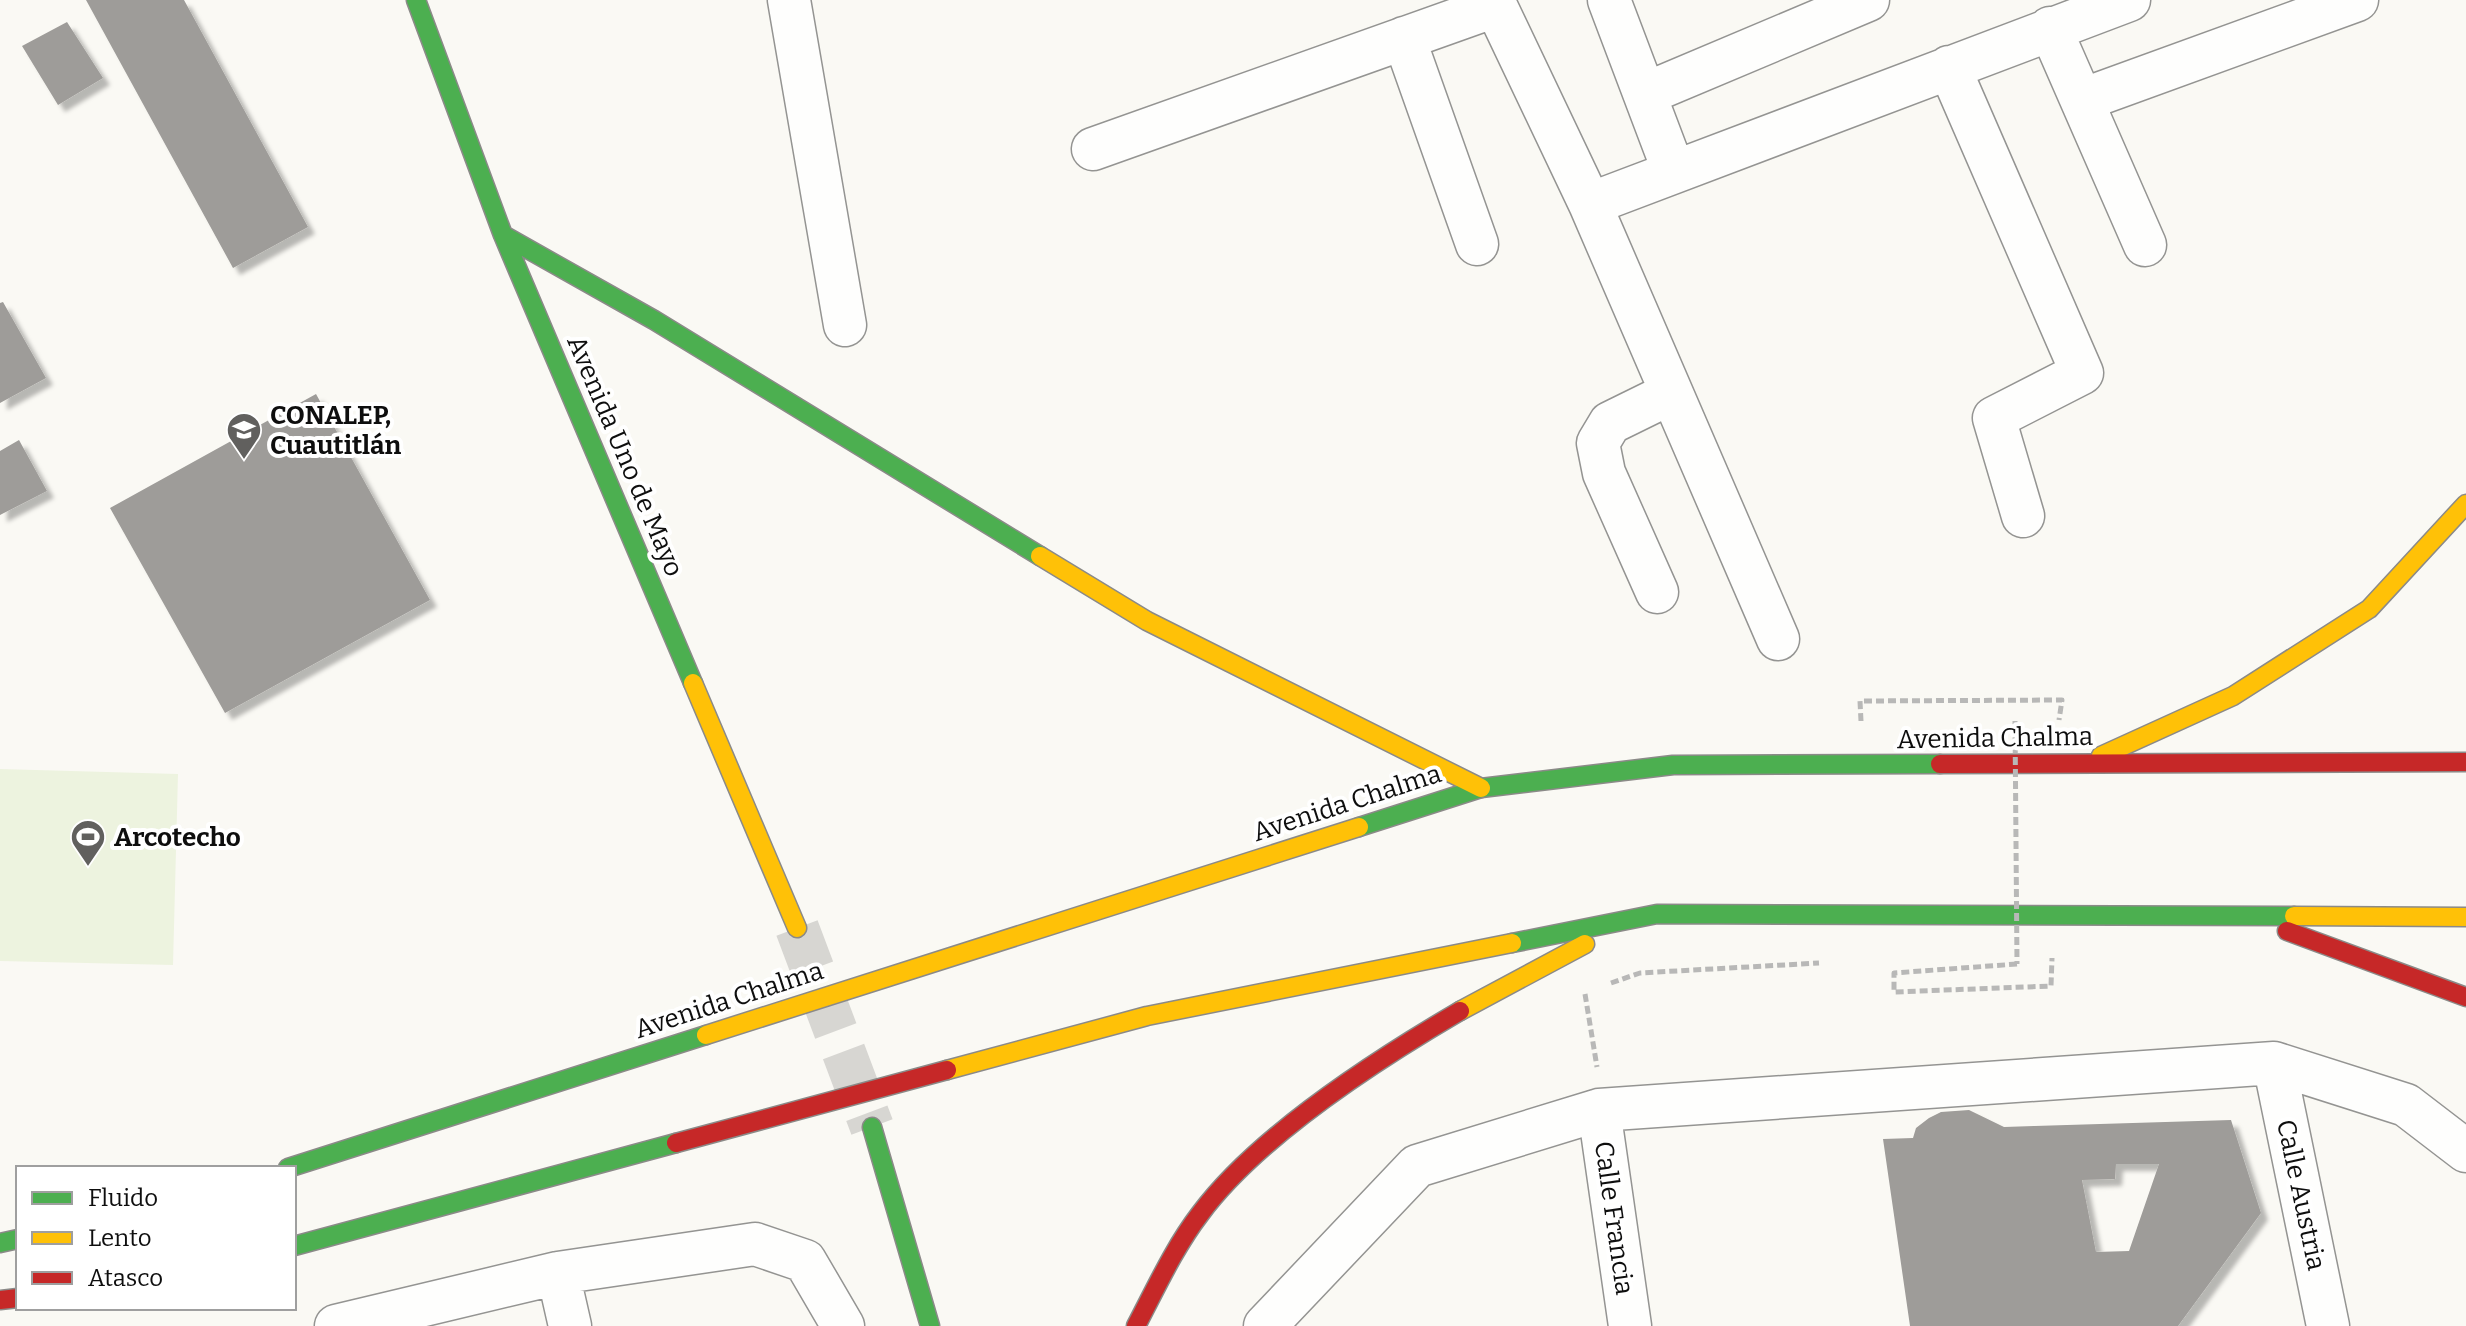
<svg xmlns="http://www.w3.org/2000/svg" width="2466" height="1326" viewBox="0 0 2466 1326" font-family="Bitter,serif">
  <style>
    .pitch { fill: #edf3df }
    .building { fill: #9e9c99; fill-rule: evenodd; filter: url(#shadow) }
    .lines { fill: none; stroke-linecap: round; stroke-linejoin: round }
    .secondary-tunnel { stroke: #d7d6d2; stroke-width: 44; stroke-dasharray: 44 22; stroke-linecap: butt }
    .street-casing { stroke: #949492; stroke-width: 45 }
    .fast-casing { stroke: #8b8a88; stroke-width: 21 }
    .slow-casing { stroke: #8b8a88; stroke-width: 21 }
    .jam-casing { stroke: #8b8a88; stroke-width: 21 }
    .path { stroke: #b8b8b7; stroke-width: 5; stroke-dasharray: 8 4; stroke-linecap: butt }
    .street { stroke: #fefefd; stroke-width: 42 }
    .fast { stroke: #4caf50; stroke-width: 18 }
    .slow { stroke: #ffc107; stroke-width: 18 }
    .jam { stroke: #c62828; stroke-width: 18 }
    .path-bridge { stroke: #b8b8b7; stroke-width: 5; stroke-dasharray: 8 4; stroke-linecap: butt }
    .labels { text-anchor: middle; dominant-baseline: central; stroke-width: 8; stroke-linejoin: round; paint-order: stroke }
    .poi-label { font-size: 26px; font-weight: bold; fill: #0e0e0e; stroke: #fff; text-anchor: start }
    .street-label { font-size: 26px; fill: #0e0e0e; stroke: #fff }
  </style>
  <defs>
    <filter id="shadow"><feDropShadow dx="7" dy="7" stdDeviation="2" flood-color="#0004"/></filter>
  </defs>
  <rect width="100%" height="100%" fill="#faf9f4"/>
  <path class="pitch" d="M 0,769 L 178,774 L 173,965 L 0,961 Z"/>
  <path class="building" d="M 86,0 L 184,0 L 308,227 L 233,268 Z
    M 67,22 L 103,78 L 58,105 L 22,46 Z
    M 3,302 L 46,378 L 0,403 L 0,303 Z
    M 316,394 L 430,600 L 225,713 L 110,508 Z
    M 19,440 L 47,491 L 0,515 L 0,451 Z
    M 1969,1110 L 2004,1127 L 2231,1120 L 2261,1213 L 2178,1326 L 1910,1326 L 1883,1139 L 1913,1138 L 1916,1128 L 1929,1118 L 1941,1112 ZM 2116,1164 L 2159,1164 L 2129,1251 L 2096,1252 L 2082,1180 L 2115,1179 Z"/>
  <g class="lines">
    <path class="secondary-tunnel" d="M 797,928 L 872,1127"/>
    <defs>
      <path id="street" d="M 789,0 L 845,325
        M 1493,0 L 1590,204 L 2129,0
        M 1609,0 L 1674,172
        M 2050,28 L 2145,245
        M 1404,38 L 1477,244
        M 1949,67 L 2082,373 L 1994,418 L 2023,516
        M 1645,94 L 1868,0
        M 2082,100 L 2357,0
        M 1093,149 L 1495,6
        M 1590,204 L 1778,639
        M 1657,592 L 1604,473 L 1598,443 L 1610,423 L 1669,394
        M 2274,1063 L 2328,1326
        M 1599,1110 L 1630,1326
        M 558,1273 L 570,1326
        M 336,1326 L 558,1273 L 755,1244 L 805,1261 L 843,1326
        M 1265,1326 L 1417,1166 L 1599,1110 L 2274,1063 L 2406,1105 L 2466,1151"/>
      <path id="fast" d="M 416,0 L 503,235 L 693,683
        M 503,235 L 654,320 L 1040,556
        M 1359,827 L 1481,788 L 1673,765 L 1940,764
        M 1512,943 L 1657,914 L 2294,916
        M 872,1127 L 930,1326
        M 288,1168 L 706,1035
        M 0,1243 L 18,1239
        M 294,1246 L 676,1143"/>
      <path id="slow" d="M 1040,556 L 1147,621 L 1481,788
        M 693,683 L 797,928
        M 2101,756 L 2233,696 L 2369,609 L 2466,504
        M 2294,916 L 2466,917
        M 1460,1011 L 1585,944
        M 706,1035 L 1359,827
        M 947,1070 L 1147,1016 L 1512,943"/>
      <path id="jam" d="M 1940,764 L 2466,762
        M 2287,931 L 2466,997
        M 676,1143 L 947,1070
        M 0,1300 L 18,1298
        M 1136,1326 C 1156,1288 1174,1248 1200,1214 C 1257,1137 1378,1059 1460,1011"/>
    </defs>
    <use href="#street" class="street-casing"/>
    <use href="#fast" class="fast-casing"/>
    <use href="#slow" class="slow-casing"/>
    <use href="#jam" class="jam-casing"/>
    <path class="path" d="M 1861,721 L 1860,701 L 2062,700 L 2059,720
      M 2017,964 L 1894,973 L 1894,992 L 2051,986 L 2052,958
      M 1611,983 L 1640,973 L 1819,963
      M 1585,994 L 1597,1067"/>
    <use href="#street" class="street"/>
    <use href="#fast" class="fast"/>
    <use href="#slow" class="slow"/>
    <use href="#jam" class="jam"/>
    <path class="path-bridge" d="M 2015,721 L 2017,964"/>
  </g>
  <defs>
    <symbol id="school-pin" viewBox="-11 -11 22 30"><path d="M0 17L-7.5 6A9.5 9.5 0 1 1 7.5 6Z" fill="#61605e" stroke="#fff"/><path d="M0-5L7-2L0 1L-7-2ZM-4 1L0 2.5L4 1V4Q0 6-4 4Z" fill="#fff"/></symbol>
    <symbol id="stadium-pin" viewBox="-11 -11 22 30"><path d="M0 17L-7.5 6A9.5 9.5 0 1 1 7.5 6Z" fill="#61605e" stroke="#fff"/><path d="M0-5a6.5 5 0 1 0 0 10a6.5 5 0 1 0 0-10ZM-3.5-1.8h7v3.6h-7Z" fill="#fff"/></symbol>
  </defs>
  <g fill-rule="evenodd">
    <use href="#school-pin" x="224" y="410" width="40" height="54"/>
    <use href="#stadium-pin" x="68" y="817" width="40" height="54"/>
  </g>
  <g class="labels">
    <g class="poi-label">
      <text x="270" y="415">CONALEP,<tspan x="270" dy="30">Cuautitlán</tspan></text>
      <text x="114" y="837">Arcotecho</text>
    </g>
    <g class="street-label">
      <text transform="translate(625 456) rotate(67)">Avenida Uno de Mayo</text>
      <text transform="translate(1995 738) rotate(-1)">Avenida Chalma</text>
      <text transform="translate(1347 803) rotate(-18)">Avenida Chalma</text>
      <text transform="translate(729 1000) rotate(-18)">Avenida Chalma</text>
      <text transform="translate(2301 1195) rotate(78)">Calle Austria</text>
      <text transform="translate(1614 1218) rotate(82)">Calle Francia</text>
    </g>
  </g>
  <rect x="16" y="1166" width="280" height="144" fill="#ffffff" stroke="#9f9f9f" stroke-width="2"/>
  <rect x="32" y="1192" width="40" height="12" fill="#4caf50" stroke="#9f9f9f" stroke-width="2"/>
  <text x="88" y="1206" font-size="24" fill="#0e0e0e">Fluido</text>
  <rect x="32" y="1232" width="40" height="12" fill="#ffc107" stroke="#9f9f9f" stroke-width="2"/>
  <text x="88" y="1246" font-size="24" fill="#0e0e0e">Lento</text>
  <rect x="32" y="1272" width="40" height="12" fill="#c62828" stroke="#9f9f9f" stroke-width="2"/>
  <text x="88" y="1286" font-size="24" fill="#0e0e0e">Atasco</text>
</svg>
